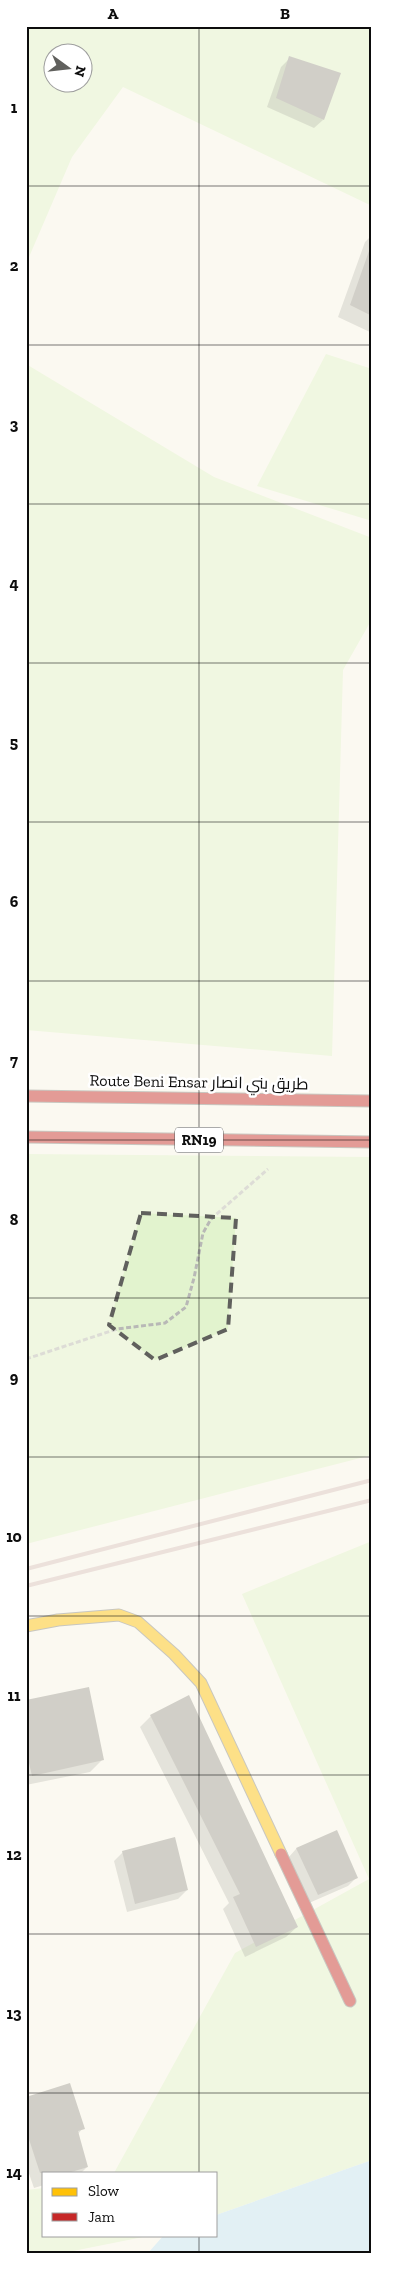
<svg xmlns="http://www.w3.org/2000/svg" width="398" height="2279" viewBox="0 0 398 2279" font-family="'Zilla Slab',Cairo,serif">
  <style>
    .green { fill: #e2f3ce; fill-rule: evenodd }
    .water { fill: #c3e4f9 }
    .shadow { fill: #0003 }
    .building { fill: #9e9c97 }
    .lines { fill: none; stroke-linecap: round; stroke-linejoin: round }
    .slow-casing { stroke: #8b8a86; stroke-width: 13 }
    .jam-casing { stroke: #8b8a86; stroke-width: 13 }
    .path { stroke: #b8b8b6; stroke-width: 3; stroke-dasharray: 5 2.5; stroke-linecap: butt }
    .slow { stroke: #ffc107; stroke-width: 11 }
    .jam { stroke: #c62828; stroke-width: 11 }
    .rail { stroke: #d9c3c2; stroke-width: 4 }
    .marked { fill: none; stroke: #60605d; stroke-width: 4; stroke-dasharray: 10 6; stroke-linejoin: round }
    .grid { fill: none; stroke: #0d0d0d; stroke-width: 1; stroke-opacity: 0.55 }
    .labels { text-anchor: middle; dominant-baseline: central; stroke-width: 5; stroke-linejoin: round; paint-order: stroke }
    .shield { fill: #fff; stroke: #565656; stroke-width: 1 }
    .shield-label { font-size: 15px; font-weight: bold; fill: #0d0d0d }
    .street-label { font-size: 16px; fill: #0d0d0d; stroke: #fff }
    .neatline { fill: none; stroke: #0d0d0d; stroke-width: 2 }
    .grid-label { font-size: 16px; text-anchor: middle; font-weight: bold; fill: #0d0d0d }
  </style>
  <rect width="100%" height="100%" fill="#fbf9f1"/>
  <path class="green" d="M 26,26 L 372,26 L 372,206 L 123,87 L 72,157 L 26,264 ZM 52,52 L 82,52 L 82,82 L 52,82 Z
    M 326,354 L 372,369 L 372,521 L 257,486 Z
    M 26,364 L 214,477 L 372,538 L 372,619 L 343,670 L 332,1056 L 26,1030 Z
    M 26,1154 L 372,1157 L 372,1455 L 26,1544 Z
    M 372,1541 L 372,2160 L 216,2215 L 216,2173 L 114,2173 L 235,1953 L 369,1879 L 242,1594 Z
    M 44,2188 L 44,2235 L 153,2235 L 63,2253 L 26,2253 L 26,2190 Z"/>
  <path class="water" d="M 372,2160 L 372,2253 L 148,2253 L 164,2235 L 216,2235 L 216,2215 Z"/>
  <path class="shadow" d="M 290,58 L 323,120 L 314,128 L 267,107 L 281,67 Z
    M 372,235 L 372,333 L 338,317 L 365,242 Z
    M 26,1701 L 102,1760 L 90,1772 L 26,1785 Z
    M 151,1716 L 297,1927 L 286,1937 L 245,1957 L 223,1909 L 229,1903 L 140,1727 Z
    M 337,1832 L 356,1878 L 348,1886 L 309,1903 L 288,1858 L 296,1849 Z
    M 123,1852 L 187,1890 L 178,1899 L 127,1912 L 114,1861 Z
    M 26,2099 L 83,2128 L 78,2134 L 87,2167 L 81,2173 L 44,2173 L 44,2185 L 34,2188 L 26,2165 Z"/>
  <path class="building" d="M 289,56 L 341,73 L 324,120 L 276,98 Z
    M 369,251 L 372,252 L 372,316 L 350,305 Z
    M 89,1687 L 104,1760 L 32,1776 L 26,1750 L 26,1700 Z
    M 189,1695 L 298,1927 L 256,1947 L 233,1897 L 240,1894 L 150,1715 Z
    M 337,1830 L 358,1878 L 318,1895 L 296,1848 Z
    M 175,1837 L 188,1890 L 135,1904 L 122,1851 Z
    M 70,2083 L 85,2129 L 78,2131 L 88,2167 L 68,2173 L 40,2173 L 26,2130 L 26,2097 Z"/>
  <g class="lines">
    <defs>
      <path id="slow" d="M 26,1626 L 58,1620 L 119,1615 L 138,1622 L 174,1654 L 201,1683 L 281,1854"/>
      <path id="jam" d="M 26,1096 L 372,1101
        M 26,1137 L 372,1142
        M 281,1854 L 350,2001"/>
    </defs>
    <use href="#slow" class="slow-casing"/>
    <use href="#jam" class="jam-casing"/>
    <path class="path" d="M 26,1359 L 117,1329 L 165,1323 L 186,1307 L 194,1278 L 203,1233 L 211,1219 L 268,1169"/>
    <use href="#slow" class="slow"/>
    <use href="#jam" class="jam"/>
    <path class="rail" d="M 26,1569 L 372,1480
      M 26,1586 L 372,1500"/>
  </g>
  <path d="M0 0H398V2279H0ZM 141,1213 L 236,1218 L 228,1329 L 155,1360 L 109,1325 Z" fill="#fbf9f1" fill-opacity=".55" fill-rule="evenodd"/>
  <path class="marked" d="M 141,1213 L 236,1218 L 228,1329 L 155,1360 L 109,1325 Z"/>
  <path class="grid" d="M 199,26 L 199,2173M 26,186 L 372,186M 26,345 L 372,345M 26,504 L 372,504M 26,663 L 372,663M 26,822 L 372,822M 26,981 L 372,981M 26,1140 L 372,1140M 26,1298 L 372,1298M 26,1457 L 372,1457M 26,1616 L 372,1616M 26,1775 L 372,1775M 26,1934 L 372,1934M 26,2093 L 372,2093M 199,2235 L 199,2253"/>
  <g class="labels">
    <rect class="shield" x="175" y="1127.5" width="48" height="25" rx="4"/>
    <g class="shield-label">
      <text x="199" y="1140">RN19</text>
    </g>
    <g class="street-label">
      <text transform="translate(199 1082) rotate(1)">Route Beni Ensar طريق بني انصار</text>
    </g>
  </g>
  <rect width="398" height="2279" fill="none" stroke="#ffffff" stroke-width="55"/>
  <rect x="42" y="2172" width="175" height="65" fill="#ffffff" stroke="#9e9e9e"/>
  <rect x="52" y="2188" width="25" height="8" fill="#ffc107" stroke="#9e9e9e"/>
  <text x="88" y="2196" font-size="15" fill="#0d0d0d">Slow</text>
  <rect x="52" y="2213" width="25" height="8" fill="#c62828" stroke="#9e9e9e"/>
  <text x="88" y="2222" font-size="15" fill="#0d0d0d">Jam</text>
  <g transform="translate(68 68) rotate(105)"><circle r="24" fill="#ffffff" stroke="#9e9e9e"/>
  <path d="M0-4L9 19L0 12L-9 19Z" fill="#60605d"/>
  <text y="-8" font-size="14" font-weight="bold" text-anchor="middle" fill="#0d0d0d">N</text>
  </g>
  <rect x="28" y="28" width="342" height="2224" class="neatline"/>
  <g class="grid-label">
    <text x="113" y="19">A</text>
    <text x="285" y="19">B</text>
    <text x="14" y="113">1</text>
    <text x="14" y="271">2</text>
    <text x="14" y="430">3</text>
    <text x="14" y="589">4</text>
    <text x="14" y="748">5</text>
    <text x="14" y="907">6</text>
    <text x="14" y="1066">7</text>
    <text x="14" y="1225">8</text>
    <text x="14" y="1383">9</text>
    <text x="14" y="1542">10</text>
    <text x="14" y="1701">11</text>
    <text x="14" y="1860">12</text>
    <text x="14" y="2019">13</text>
    <text x="14" y="2178">14</text>
  </g>
</svg>
